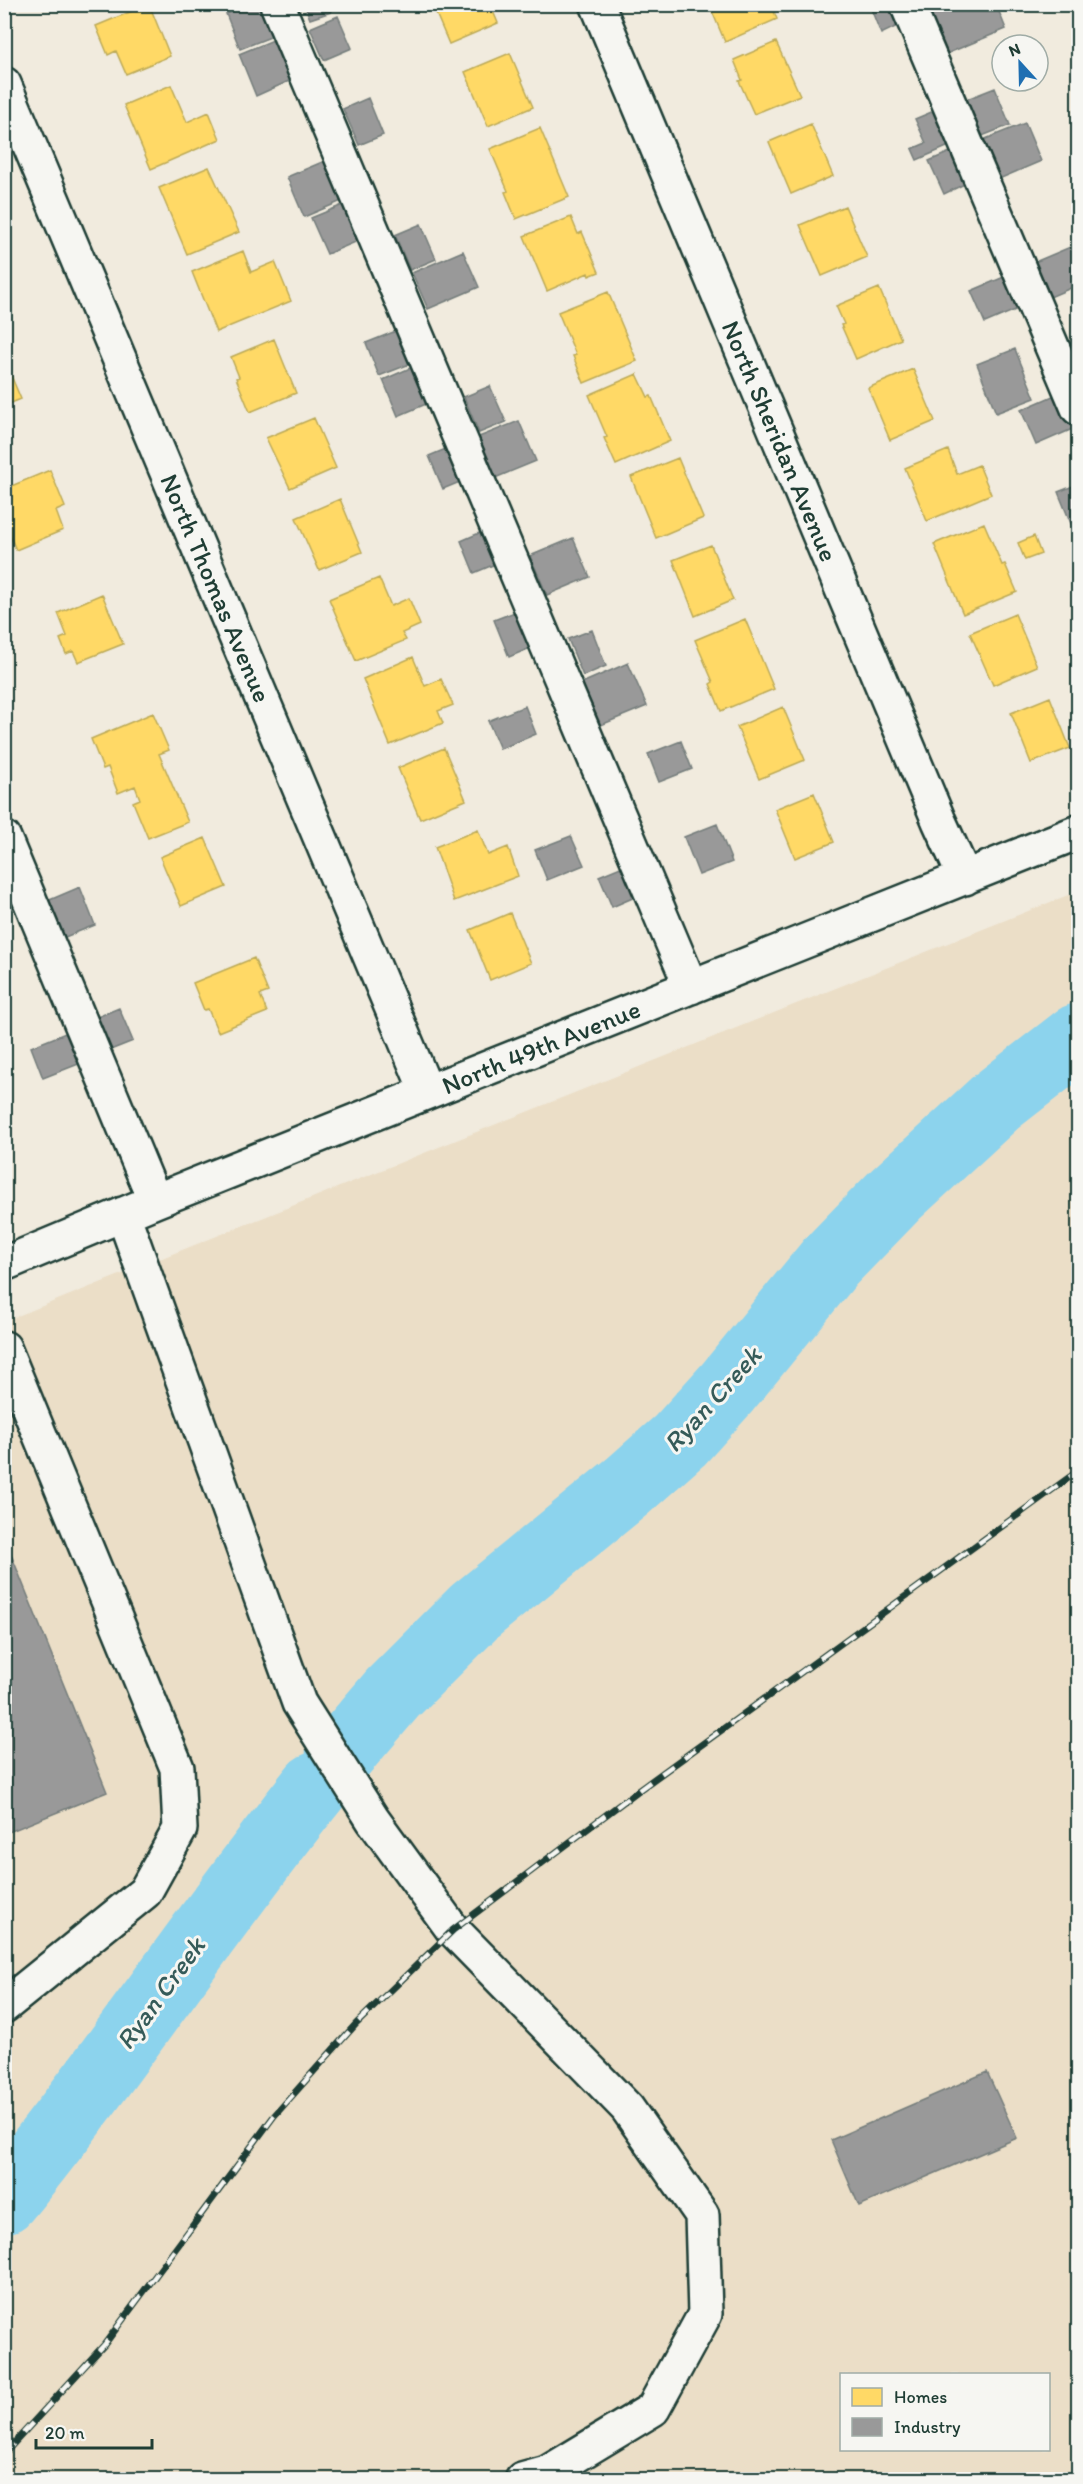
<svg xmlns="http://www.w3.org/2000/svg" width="1083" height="2484" viewBox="0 0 1083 2484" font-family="Itim,sans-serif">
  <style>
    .built { fill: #ebdec7; fill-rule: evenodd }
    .homes { fill: #ffd966; stroke: #bcaa57; stroke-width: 1.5 }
    .industry { fill: #999; stroke: #747d7b; stroke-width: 1.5 }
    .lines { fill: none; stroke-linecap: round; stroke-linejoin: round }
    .river { stroke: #8cd3ed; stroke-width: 69 }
    .minor-casing { stroke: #1f3d34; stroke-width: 38 }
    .minor { stroke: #f6f6f2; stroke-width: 33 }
    .rail-casing { stroke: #1f3d34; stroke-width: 7 }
    .rail { stroke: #f6f6f2; stroke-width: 4.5; stroke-dasharray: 14; stroke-linecap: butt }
    .labels { text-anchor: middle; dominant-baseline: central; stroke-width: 6; stroke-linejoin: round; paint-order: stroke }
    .street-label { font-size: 26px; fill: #1f3d34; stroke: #f6f6f2 }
    .water-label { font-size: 27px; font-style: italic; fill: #355b59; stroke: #f6f6f2 }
  </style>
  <rect width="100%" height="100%" fill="#f1ebde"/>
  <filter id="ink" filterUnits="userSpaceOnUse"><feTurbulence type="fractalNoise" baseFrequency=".0167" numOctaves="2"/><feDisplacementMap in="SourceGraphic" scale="12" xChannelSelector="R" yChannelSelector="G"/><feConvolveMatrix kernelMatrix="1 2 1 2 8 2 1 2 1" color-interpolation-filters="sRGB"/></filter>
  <g filter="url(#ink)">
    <path class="built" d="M 1078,891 L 1078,2479 L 5,2480 L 5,1321 ZM 842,2374 L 1048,2374 L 1048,2450 L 842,2450 Z"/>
    <path class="homes" d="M 149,4 L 170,56 L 126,74 L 116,51 L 108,55 L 96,26 Z
      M 432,4 L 490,4 L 498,23 L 449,44 Z
      M 709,4 L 771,4 L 777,19 L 725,42 Z
      M 776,42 L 800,95 L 754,114 L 739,81 L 742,80 L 734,60 Z
      M 510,53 L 533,107 L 488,126 L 465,72 Z
      M 171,85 L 187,122 L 209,112 L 220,139 L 151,169 L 124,105 Z
      M 811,124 L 833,176 L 791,194 L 769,142 Z
      M 540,128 L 569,197 L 516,219 L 505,192 L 508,191 L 490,149 Z
      M 209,167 L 239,232 L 187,254 L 159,188 Z
      M 845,206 L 867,257 L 822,276 L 800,225 Z
      M 571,217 L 578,234 L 582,232 L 599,272 L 589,276 L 588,273 L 547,291 L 524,236 Z
      M 243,251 L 251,272 L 275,262 L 291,301 L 216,332 L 192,272 Z
      M 879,288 L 901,339 L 856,359 L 841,325 L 844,324 L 836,306 Z
      M 608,292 L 637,361 L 584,383 L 573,356 L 576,355 L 558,312 Z
      M 274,339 L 296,393 L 250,412 L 236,378 L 239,377 L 231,357 Z
      M 4,359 L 21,399 L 4,406 Z
      M 913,369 L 935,421 L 890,440 L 868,388 Z
      M 637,374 L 648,397 L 651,396 L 670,441 L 616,465 L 604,438 L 607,437 L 589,395 Z
      M 314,418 L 336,468 L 290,488 L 266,438 Z
      M 948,450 L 957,474 L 979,465 L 991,494 L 927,521 L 905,468 Z
      M 678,458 L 703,518 L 656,538 L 631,477 Z
      M 50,470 L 65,507 L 56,511 L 63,530 L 16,550 L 4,522 L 4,489 Z
      M 340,499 L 362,552 L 319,570 L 296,518 Z
      M 984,523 L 1002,565 L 1005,564 L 1017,592 L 963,614 L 934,544 Z
      M 1034,536 L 1041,554 L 1025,560 L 1018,543 Z
      M 711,545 L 733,600 L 695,616 L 673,560 Z
      M 379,578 L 391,606 L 409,598 L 420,625 L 402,633 L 406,640 L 356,661 L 329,599 Z
      M 102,594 L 123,644 L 78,662 L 73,651 L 66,654 L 60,639 L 67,636 L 58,613 Z
      M 1015,614 L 1037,666 L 993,685 L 970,633 Z
      M 745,619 L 774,689 L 721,711 L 710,684 L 713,682 L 695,640 Z
      M 413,657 L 425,686 L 441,679 L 453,705 L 438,711 L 443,723 L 390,745 L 363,679 Z
      M 1050,697 L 1070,748 L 1031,763 L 1011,713 Z
      M 783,707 L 805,760 L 759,779 L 737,727 Z
      M 153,713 L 169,750 L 159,754 L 188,822 L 148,838 L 133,802 L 140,799 L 135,786 L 118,793 L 108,767 L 103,769 L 91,739 Z
      M 444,748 L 466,800 L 420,819 L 398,768 Z
      M 814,793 L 834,842 L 795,858 L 775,809 Z
      M 478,830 L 488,855 L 508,847 L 518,876 L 454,901 L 435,847 Z
      M 205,838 L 226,887 L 181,906 L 160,857 Z
      M 510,913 L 531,963 L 490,980 L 470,930 Z
      M 254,958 L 268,992 L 260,995 L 267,1012 L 218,1032 L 208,1009 L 204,1010 L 193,983 Z"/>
    <path class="industry" d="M 249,4 L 266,4 L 278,34 L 240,49 L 226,14 Z
      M 304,4 L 328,4 L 331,12 L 310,19 Z
      M 869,4 L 898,4 L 906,22 L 881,34 Z
      M 953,4 L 996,4 L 1006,29 L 946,54 L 930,14 Z
      M 338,16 L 352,48 L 324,60 L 310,28 Z
      M 283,36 L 300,76 L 256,96 L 239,54 Z
      M 995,88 L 1010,125 L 982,136 L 967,99 Z
      M 368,98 L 383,135 L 359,145 L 343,109 Z
      M 941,108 L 956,143 L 917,160 L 912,149 L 926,143 L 915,119 Z
      M 1025,123 L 1041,161 L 999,179 L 983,140 Z
      M 957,149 L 971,181 L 944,194 L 929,161 Z
      M 334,157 L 351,197 L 304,217 L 287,177 Z
      M 350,202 L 365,238 L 327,254 L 311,218 Z
      M 421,224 L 436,259 L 410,270 L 395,235 Z
      M 1075,245 L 1078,254 L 1078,285 L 1050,297 L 1035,262 Z
      M 463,251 L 479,287 L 428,309 L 412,273 Z
      M 1011,274 L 1025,306 L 985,323 L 971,291 Z
      M 401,329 L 415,362 L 379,376 L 366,343 Z
      M 1078,341 L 1078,369 L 1069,344 Z
      M 1015,349 L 1035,398 L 996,413 L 977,364 Z
      M 417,365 L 433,401 L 398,416 L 383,380 Z
      M 490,386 L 506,422 L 479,433 L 464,397 Z
      M 1062,392 L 1077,427 L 1036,445 L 1021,410 Z
      M 519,421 L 536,461 L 495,478 L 479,437 Z
      M 453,446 L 467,479 L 443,489 L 429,456 Z
      M 1078,484 L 1078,523 L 1072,526 L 1058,492 Z
      M 486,530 L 500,562 L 474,573 L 461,541 Z
      M 573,538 L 590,577 L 547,595 L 530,556 Z
      M 520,610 L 535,646 L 509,657 L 494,620 Z
      M 592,630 L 606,666 L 583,676 L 568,639 Z
      M 628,663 L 647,706 L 601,725 L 582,683 Z
      M 525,706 L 536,734 L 500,749 L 488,721 Z
      M 681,741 L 692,769 L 659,782 L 648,754 Z
      M 717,824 L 732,862 L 699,875 L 684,837 Z
      M 571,836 L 584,865 L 547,880 L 535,850 Z
      M 623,866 L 635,897 L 612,907 L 599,876 Z
      M 80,887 L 95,925 L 60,939 L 45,902 Z
      M 119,1008 L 133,1041 L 108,1051 L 95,1018 Z
      M 68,1032 L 81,1063 L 43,1078 L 31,1047 Z
      M 4,1537 L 107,1792 L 4,1834 Z
      M 987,2072 L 1017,2138 L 859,2206 L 831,2140 Z"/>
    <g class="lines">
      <path class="river" d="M 340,1755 L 393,1693 L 475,1611 L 628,1486 L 680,1440 L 727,1388 L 830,1262 L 895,1195 L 997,1101 L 1078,1038
        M 4,2199 C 113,2066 207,1921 315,1787"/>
      <defs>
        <path id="minor" d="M 277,4 L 691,987
          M 597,4 L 939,821 L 965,878
          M 907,4 L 1078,408
          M 4,84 L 427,1092
          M 4,838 L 155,1201
          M 123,1214 L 299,1703 L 373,1820 L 453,1930 L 627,2108 L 702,2215 L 705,2314 L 653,2409 L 547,2473 L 522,2480
          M 4,1264 L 155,1201 L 1078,832
          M 4,1348 L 177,1768 L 180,1829 L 145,1892 L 4,2006"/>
      </defs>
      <use href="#minor" class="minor-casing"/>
      <use href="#minor" class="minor"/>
      <defs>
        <path id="rail" d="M 4,2454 L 104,2345 L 274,2116 L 356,2024 L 453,1930 L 639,1790 L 1078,1471"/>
      </defs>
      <use href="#rail" class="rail-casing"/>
      <use href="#rail" class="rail"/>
    </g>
  </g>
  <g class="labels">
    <g class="street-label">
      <text transform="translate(780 441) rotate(67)">North Sheridan Avenue</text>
      <text transform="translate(216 588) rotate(67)">North Thomas Avenue</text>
      <text transform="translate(541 1047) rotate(-22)">North 49th Avenue</text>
    </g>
    <g class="water-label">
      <text transform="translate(712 1399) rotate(-48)">Ryan Creek</text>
      <text transform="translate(160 1993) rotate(-54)">Ryan Creek</text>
    </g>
  </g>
  <rect width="1083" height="2484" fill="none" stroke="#f6f6f2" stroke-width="24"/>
  <rect x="12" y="12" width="1059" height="2460" fill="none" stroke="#1f3d34" stroke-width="2" filter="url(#ink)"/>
  <rect x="840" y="2373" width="210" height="78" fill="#f6f6f2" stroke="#a0aca6" stroke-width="1.5"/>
  <rect x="852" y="2388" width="30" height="18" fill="#ffd966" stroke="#a0aca6" stroke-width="1.5"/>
  <text x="894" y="2403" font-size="18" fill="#1f3d34">Homes</text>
  <rect x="852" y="2418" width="30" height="18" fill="#999999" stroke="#a0aca6" stroke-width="1.5"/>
  <text x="894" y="2433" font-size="18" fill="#1f3d34">Industry</text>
  <g transform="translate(1020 63) rotate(338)"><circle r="28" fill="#f6f6f2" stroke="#a0aca6" stroke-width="1.5"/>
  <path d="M0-4.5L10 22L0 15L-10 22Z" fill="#1f6fb2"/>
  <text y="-9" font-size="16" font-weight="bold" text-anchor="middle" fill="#1f3d34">N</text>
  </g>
  <path d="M36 2439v9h116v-9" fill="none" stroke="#1f3d34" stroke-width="3"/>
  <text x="45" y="2439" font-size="18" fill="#1f3d34" stroke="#f6f6f2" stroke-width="4.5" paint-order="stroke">20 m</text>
</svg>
